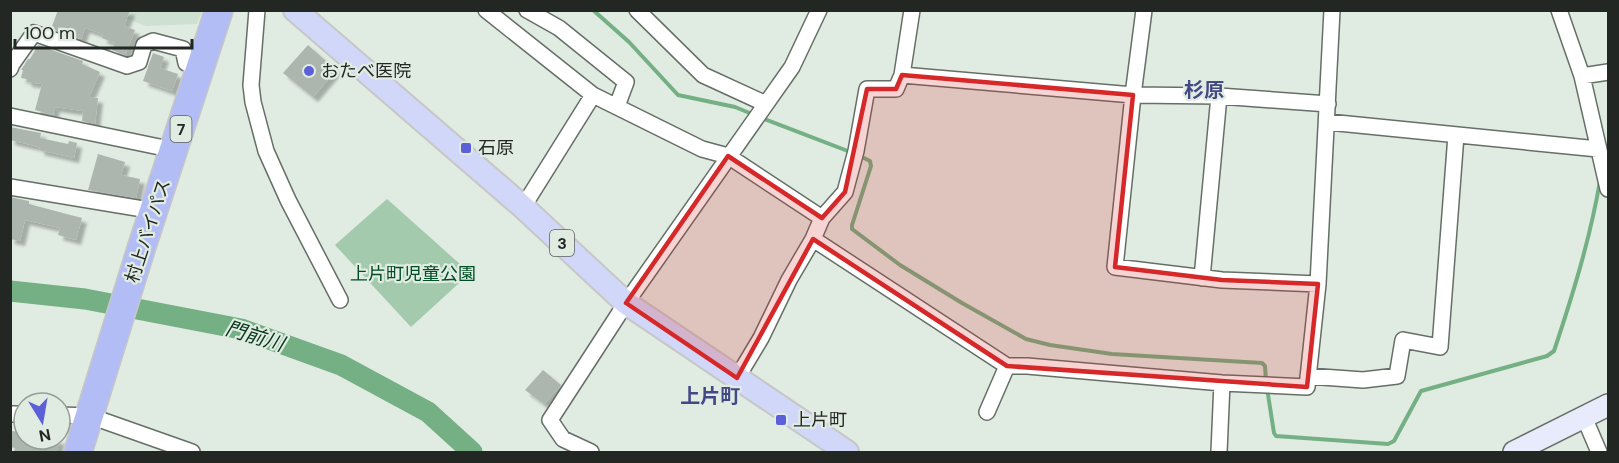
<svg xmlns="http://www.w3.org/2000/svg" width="1619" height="463" viewBox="0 0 1619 463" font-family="'DM Sans','Noto Sans JP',sans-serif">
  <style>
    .built { fill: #cee0d2 }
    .green { fill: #a3caac }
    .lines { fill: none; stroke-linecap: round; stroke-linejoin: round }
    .stream { stroke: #74b084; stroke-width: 4 }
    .river { stroke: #74b084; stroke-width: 21 }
    .building { fill: #acb6ae; filter: url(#shadow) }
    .street-casing { stroke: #656f67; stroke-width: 18 }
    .secondary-casing { stroke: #656f67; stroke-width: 24 }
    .primary-casing { stroke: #c6c7c6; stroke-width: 26 }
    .highway-casing { stroke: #c6c7c6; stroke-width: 30 }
    .street { stroke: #fff; stroke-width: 15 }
    .secondary { stroke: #e8ebfc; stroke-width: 21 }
    .primary { stroke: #d1d7f9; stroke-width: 22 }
    .highway { stroke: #b2bcf5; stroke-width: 27 }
    .marked { fill: #d62828; fill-opacity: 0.2; stroke: #d62828; stroke-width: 4.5; stroke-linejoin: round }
    .poi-dot { fill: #5c60d8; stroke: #e0ebe2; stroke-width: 2 }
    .labels { text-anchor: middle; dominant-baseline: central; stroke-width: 4.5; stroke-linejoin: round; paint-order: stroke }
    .shield { fill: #e0ebe2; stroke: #5c625d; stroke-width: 1.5 }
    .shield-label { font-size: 16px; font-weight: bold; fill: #232724 }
    .poi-label { font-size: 18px; fill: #232724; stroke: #e0ebe2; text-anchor: start }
    .street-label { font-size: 18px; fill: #232724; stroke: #e0ebe2 }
    .park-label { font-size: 18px; fill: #004c23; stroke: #e0ebe2 }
    .neighbourhood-label { font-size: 20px; font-weight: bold; fill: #434986; stroke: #e0ebe2 }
    .water-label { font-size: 20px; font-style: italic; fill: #06371a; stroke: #e0ebe2 }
  </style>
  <defs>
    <filter id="shadow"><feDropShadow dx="5" dy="5" stdDeviation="1.5" flood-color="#0004"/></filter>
  </defs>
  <rect width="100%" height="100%" fill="#e0ebe2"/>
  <path class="built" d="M 107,11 L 202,11 L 197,24 L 146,26 Z"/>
  <path class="green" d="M 387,199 L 470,273 L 411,327 L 335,245 Z"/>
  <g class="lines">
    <path class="stream" d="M 593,10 L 629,42 L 678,95 L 735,107 L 752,114
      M 762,118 L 853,153
      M 860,156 L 870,161 L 871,166 L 852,225 L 852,229 L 900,265 L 962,303 L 1026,339 L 1050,345 L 1112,354 L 1262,363 L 1265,366 L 1266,381
      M 1267,388 L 1274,433 L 1276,436 L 1388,444 L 1394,441 L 1421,391 L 1547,356 L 1554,351 C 1573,294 1590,239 1600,181"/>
    <path class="river" d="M 10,291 L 85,299 L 241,329 L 341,365 L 428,412 L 472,452"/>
  </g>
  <path class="building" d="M 58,10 L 130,10 L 124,26 L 135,30 L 125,55 L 112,50 L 115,43 L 102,38 L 103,34 L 85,28 L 81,39 L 51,29 Z
    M 38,45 L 83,61 L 82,64 L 100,72 L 89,97 L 98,98 L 95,124 L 82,121 L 83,111 L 55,107 L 53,115 L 35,110 L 42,84 L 27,82 L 27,79 L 21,78 L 23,70 L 21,70 L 28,59 L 30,59 Z
    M 308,45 L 336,70 L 313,97 L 283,73 Z
    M 153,53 L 164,57 L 160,68 L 178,74 L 172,91 L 143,81 Z
    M 10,127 L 41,133 L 40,138 L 68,144 L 69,141 L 77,143 L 74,158 L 39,150 L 40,147 L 10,140 Z
    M 98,154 L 125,162 L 121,175 L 140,179 L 136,198 L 88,190 Z
    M 10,197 L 29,201 L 29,204 L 82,218 L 76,240 L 58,235 L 60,228 L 25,220 L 20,241 L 10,239 Z
    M 543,370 L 561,385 L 544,404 L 525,390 Z
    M 10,431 L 24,432 L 24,439 L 60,439 L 56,453 L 14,453 L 15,448 L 10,447 Z"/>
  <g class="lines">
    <defs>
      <path id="street" d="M 257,10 L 251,85 L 253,102 L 266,151 L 288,200 L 340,300
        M 486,10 L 593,95 L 702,149 L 728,156 L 822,218
        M 527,10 L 559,28 L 626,82 L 617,106
        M 637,10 L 703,75 L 766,104
        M 1144,10 L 1133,95 L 1115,267 L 1222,280 L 1318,284
        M 1559,10 L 1582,76 L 1608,189
        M 10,69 L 12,64 L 34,33 L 127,66 L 139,62 L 144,45 L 153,41 L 183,49 L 186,63 L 200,67
        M 902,75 L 912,10
        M 1582,76 L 1608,72
        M 10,116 L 174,150
        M 1328,122 L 1598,149
        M 10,187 L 155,211
        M 523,207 L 593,95
        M 813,239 L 1007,366 L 1027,366 L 1222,383 L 1307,387 L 1318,284 L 1332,10
        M 1202,278 L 1219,96
        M 1308,376 L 1363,380 L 1397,376 L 1403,340 L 1440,347 L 1456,135
        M 737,378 L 761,338 L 789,280 L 813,239 L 822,218 L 845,192 L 856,151 L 867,89 L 896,89 L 902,75 L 1133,95 L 1219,96 L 1328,104
        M 987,412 L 1007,366
        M 10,414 L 24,414
        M 60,415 L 90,416 L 192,452
        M 1584,417 L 1599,452
        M 591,452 L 563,439 L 550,420 L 626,303 L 792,67 L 819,10
        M 1219,452 L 1222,383"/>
      <path id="secondary" d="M 1514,452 L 1608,405"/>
      <path id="primary" d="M 295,10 L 523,207 L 626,303 L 847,452"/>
      <path id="highway" d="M 78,452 L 142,246 L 219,10"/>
    </defs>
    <use href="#street" class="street-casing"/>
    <use href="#secondary" class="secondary-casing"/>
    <use href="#primary" class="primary-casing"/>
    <use href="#highway" class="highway-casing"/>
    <use href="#street" class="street"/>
    <use href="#secondary" class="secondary"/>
    <use href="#primary" class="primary"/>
    <use href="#highway" class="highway"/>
  </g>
  <path class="marked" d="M 902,75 L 1133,95 L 1115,267 L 1222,280 L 1318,284 L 1307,387 L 1007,366 L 813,239 L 737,378 L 626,303 L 728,156 L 822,218 L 845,192 L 867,89 L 896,89 Z"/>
  <g class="poi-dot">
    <circle cx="309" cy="71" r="6"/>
    <rect x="460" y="142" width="12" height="12" rx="3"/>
    <rect x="775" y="414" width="12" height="12" rx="3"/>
  </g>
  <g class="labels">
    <g class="shield">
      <rect x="170.5" y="116" width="21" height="26" rx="4.5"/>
      <rect x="550" y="230" width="24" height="26" rx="4.5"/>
    </g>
    <g class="shield-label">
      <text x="181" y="129">7</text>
      <text x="562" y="243">3</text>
    </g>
    <g class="poi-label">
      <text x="321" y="71">おたべ医院</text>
      <text x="478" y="148">石原</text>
      <text x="793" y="420">上片町</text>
    </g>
    <g class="street-label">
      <text transform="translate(148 231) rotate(-72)">村上バイパス</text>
    </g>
    <g class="park-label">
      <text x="413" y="274">上片町児童公園</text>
    </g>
    <g class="neighbourhood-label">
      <text x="1204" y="90">杉原</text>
      <text x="710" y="396">上片町</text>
    </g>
    <g class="water-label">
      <text transform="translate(255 336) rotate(17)">門前川</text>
    </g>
  </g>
  <rect width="1619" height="463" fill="none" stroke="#232724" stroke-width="24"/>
  <g transform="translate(42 421) rotate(169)"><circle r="28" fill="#e0ebe2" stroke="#949d96" stroke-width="1.5"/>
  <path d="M0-4.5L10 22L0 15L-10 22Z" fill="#5c60d8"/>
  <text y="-9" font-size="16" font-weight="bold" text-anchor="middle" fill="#232724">N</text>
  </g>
  <path d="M15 39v9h177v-9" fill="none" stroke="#232724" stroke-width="3"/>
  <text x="24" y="39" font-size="18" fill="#232724" stroke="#e0ebe2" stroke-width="4.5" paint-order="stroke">100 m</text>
</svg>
